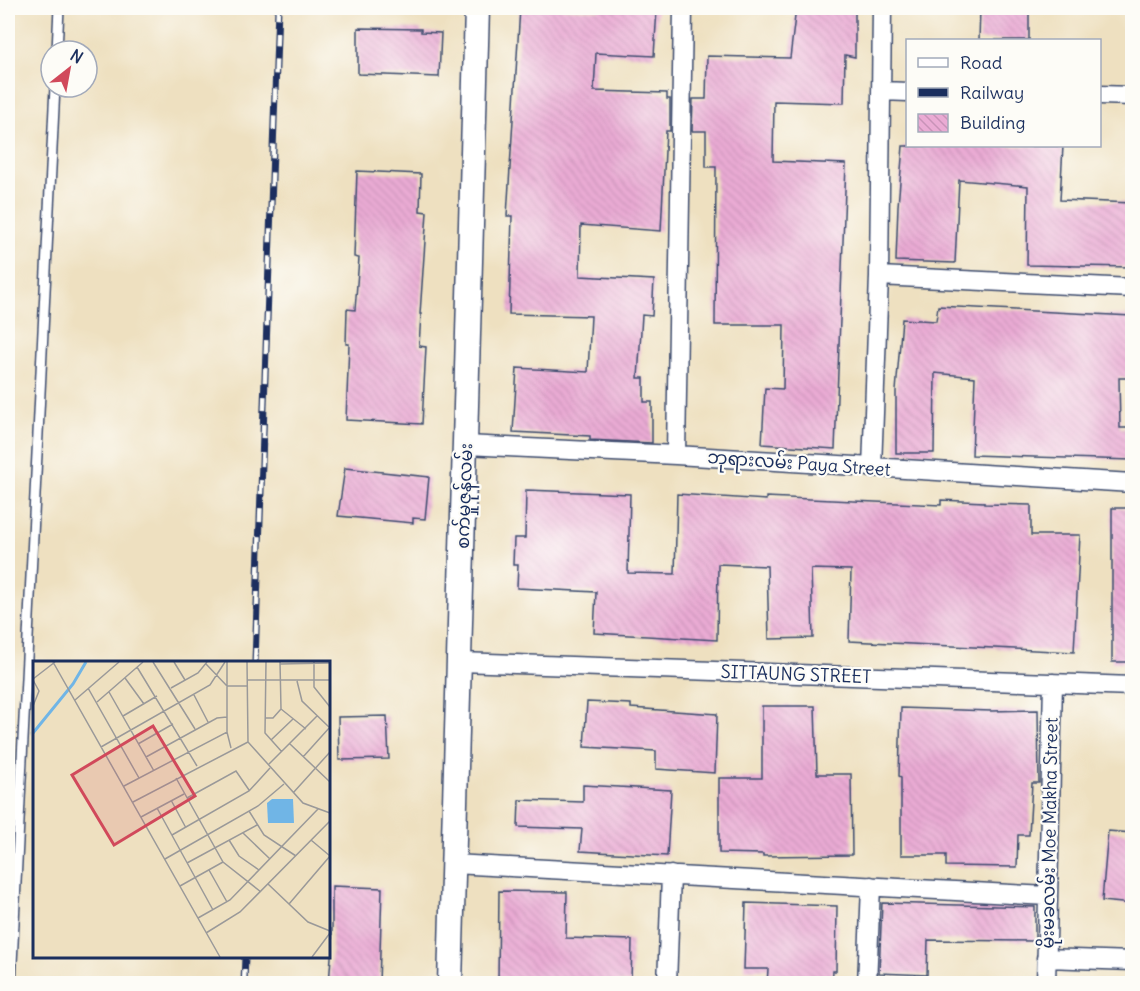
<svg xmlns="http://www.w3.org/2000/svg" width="1140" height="991" viewBox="0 0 1140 991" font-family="Delius,'Noto Sans Myanmar',sans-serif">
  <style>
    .building { fill: url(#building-back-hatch) }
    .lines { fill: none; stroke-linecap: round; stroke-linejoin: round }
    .service-casing { stroke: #3b4a6d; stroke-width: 12 }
    .minor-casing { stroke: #3b4a6d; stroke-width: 21 }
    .tertiary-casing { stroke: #3b4a6d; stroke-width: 27 }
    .service { stroke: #fff; stroke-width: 9 }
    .minor { stroke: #fff; stroke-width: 18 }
    .tertiary { stroke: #fff; stroke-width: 24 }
    .rail-casing { stroke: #1b2f5e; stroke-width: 7 }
    .rail { stroke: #fdfcf7; stroke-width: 4.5; stroke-dasharray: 14; stroke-linecap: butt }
    .labels { text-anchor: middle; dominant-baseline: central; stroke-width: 4.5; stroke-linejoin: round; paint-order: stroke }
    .street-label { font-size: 18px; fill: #1b2f5e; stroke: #fdfcf7 }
    .inset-river { fill: none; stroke: #70b5e6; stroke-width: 3 }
    .inset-road { fill: none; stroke: #9a9999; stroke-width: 1.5 }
    .view { fill: #d1495b; fill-opacity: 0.15; stroke: #d1495b; stroke-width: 3 }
    .inset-edge { fill: none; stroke: #1b2f5e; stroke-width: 3 }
  </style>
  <defs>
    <pattern id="building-back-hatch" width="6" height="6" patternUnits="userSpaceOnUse" patternTransform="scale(1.5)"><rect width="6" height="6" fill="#eaabd4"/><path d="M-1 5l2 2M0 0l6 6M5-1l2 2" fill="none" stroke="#c893b8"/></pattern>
  </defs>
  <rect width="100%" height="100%" fill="#fdfcf7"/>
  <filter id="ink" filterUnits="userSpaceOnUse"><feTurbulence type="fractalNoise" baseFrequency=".0167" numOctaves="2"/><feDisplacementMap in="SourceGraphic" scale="12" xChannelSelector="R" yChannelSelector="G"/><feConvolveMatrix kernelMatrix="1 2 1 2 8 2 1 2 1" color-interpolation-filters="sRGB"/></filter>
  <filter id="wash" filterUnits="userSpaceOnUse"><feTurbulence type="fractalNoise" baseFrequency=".008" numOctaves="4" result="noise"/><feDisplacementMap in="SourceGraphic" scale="24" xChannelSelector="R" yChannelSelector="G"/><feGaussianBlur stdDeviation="1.35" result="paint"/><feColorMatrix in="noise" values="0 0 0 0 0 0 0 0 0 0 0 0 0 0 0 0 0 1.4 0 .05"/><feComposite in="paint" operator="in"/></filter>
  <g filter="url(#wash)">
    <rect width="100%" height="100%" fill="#eee0c0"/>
    <g id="blocks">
      <path class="building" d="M 520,8 L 561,8 L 599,10 L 599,8 L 657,9 L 654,56 L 596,53 L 594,91 L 667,93 L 667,99 L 670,99 L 670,131 L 666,131 L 661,231 L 581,225 L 580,276 L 654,280 L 652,316 L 642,315 L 638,378 L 644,378 L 644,402 L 652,402 L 652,443 L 590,440 L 590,436 L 513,432 L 517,368 L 588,372 L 591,316 L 509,314 L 512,216 L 507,216 Z
        M 796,8 L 855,8 L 855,57 L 845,55 L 844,103 L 774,101 L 773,161 L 846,164 L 835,449 L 762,444 L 765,388 L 783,389 L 784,325 L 715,325 L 716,167 L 706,167 L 706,131 L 692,131 L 693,99 L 706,99 L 707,56 L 790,58 Z
        M 980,8 L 1029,8 L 1029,40 L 979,40 Z
        M 358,28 L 421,29 L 421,32 L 441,33 L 439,77 L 358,74 Z
        M 903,146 L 1063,146 L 1060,200 L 1132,203 L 1132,267 L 1027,265 L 1028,186 L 959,180 L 955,263 L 896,261 L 898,206 Z
        M 357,171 L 421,174 L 420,211 L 427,212 L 420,314 L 421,314 L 419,346 L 426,347 L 422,424 L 346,420 L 349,344 L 346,344 L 347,309 L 355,310 L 359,258 L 354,257 Z
        M 938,306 L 1132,316 L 1132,378 L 1119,378 L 1120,428 L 1132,428 L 1132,460 L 972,455 L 975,377 L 935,373 L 934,453 L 896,453 L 896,391 L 902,319 L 936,321 Z
        M 345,468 L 429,477 L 425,519 L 413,518 L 413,523 L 338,516 Z
        M 526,490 L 630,494 L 628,573 L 675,574 L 677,494 L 766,500 L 766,497 L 941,505 L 941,500 L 984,502 L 984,504 L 1031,505 L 1031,535 L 1080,535 L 1074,652 L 849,641 L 851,570 L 811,569 L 813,638 L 769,639 L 767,566 L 718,564 L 717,640 L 594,633 L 596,592 L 517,588 L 518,565 L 513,565 L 514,538 L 525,538 Z
        M 1112,508 L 1132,508 L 1132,662 L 1112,662 Z
        M 587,702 L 631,704 L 631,708 L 717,714 L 715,773 L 656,769 L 656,751 L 584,747 Z
        M 762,706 L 815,706 L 817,774 L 851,774 L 852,855 L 763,856 L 763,854 L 719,853 L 719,778 L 762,778 Z
        M 901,708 L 991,711 L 1038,710 L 1039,783 L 1032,783 L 1029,835 L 1018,835 L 1017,867 L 946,866 L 946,855 L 901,855 L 901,777 L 899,776 Z
        M 387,716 L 389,759 L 339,760 L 338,717 Z
        M 583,785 L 671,790 L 667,856 L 580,851 L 582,829 L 518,827 L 519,800 L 583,802 Z
        M 1108,831 L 1132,833 L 1132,904 L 1102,901 Z
        M 332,886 L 382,888 L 379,984 L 329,984 L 332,944 Z
        M 499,891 L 567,892 L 566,938 L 632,940 L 631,983 L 565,981 L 565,984 L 498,982 Z
        M 746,903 L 837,906 L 836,971 L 833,971 L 832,984 L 767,984 L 768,969 L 744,969 Z
        M 882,903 L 1035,907 L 1035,941 L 928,940 L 927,975 L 879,973 Z"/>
    </g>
  </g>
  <g filter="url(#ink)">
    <use href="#blocks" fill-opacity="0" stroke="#3b4a6d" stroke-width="1.5"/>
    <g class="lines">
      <defs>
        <path id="service" d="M 57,51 L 59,8
          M 11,984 L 55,87"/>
        <path id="minor" d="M 881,91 L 908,92
          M 1100,95 L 1132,96
          M 879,276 L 1132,288
          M 466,445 L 676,455 L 1132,483
          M 676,455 L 683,8
          M 872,468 L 879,276 L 882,8
          M 460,662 L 1132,686
          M 454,864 L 1048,896
          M 1046,958 L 1132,961
          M 667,984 L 671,875
          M 867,984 L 871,886
          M 1046,984 L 1053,683"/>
        <path id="tertiary" d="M 450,984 L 477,8"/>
      </defs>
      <use href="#service" class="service-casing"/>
      <use href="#minor" class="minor-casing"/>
      <use href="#tertiary" class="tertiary-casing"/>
      <use href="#service" class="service"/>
      <use href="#minor" class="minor"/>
      <use href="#tertiary" class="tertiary"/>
      <defs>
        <path id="rail" d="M 255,662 L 278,8
          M 244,984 L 245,956"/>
      </defs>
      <use href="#rail" class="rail-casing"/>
      <use href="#rail" class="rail"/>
    </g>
  </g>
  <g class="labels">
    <g class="street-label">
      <text transform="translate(799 463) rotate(4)">ဘုရားလမ်း Paya Street</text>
      <text transform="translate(464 496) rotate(-88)">စက်မှုဇုန်လမ်း</text>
      <text transform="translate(796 674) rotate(2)">SITTAUNG STREET</text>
      <text transform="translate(1049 833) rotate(-89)">မိုးမခလမ်း Moe Makha Street</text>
    </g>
  </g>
  <g transform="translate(33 661)">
    <rect width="297" height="297" fill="#eee0c0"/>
    <path d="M 239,138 L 260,138 L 261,162 L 235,162 L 234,142 Z" fill="#70b5e6"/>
    <path class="inset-river" d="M 0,72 L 40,23 L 53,1"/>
    <path class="inset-road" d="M 20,1 L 187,296M 120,1 L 162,68M 141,1 L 152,19M 214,1 L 215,81 L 270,142 L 297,152M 233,1 L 232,72 L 249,91M 247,1 L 248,48 L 273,68M 281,1 L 281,26 L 297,46M 173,3 L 194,25 L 214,25M 247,3 L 297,2M 104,6 L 164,105M 92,17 L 111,43M 0,18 L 22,1M 0,19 L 6,30 L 0,45M 214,19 L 297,19M 264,20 L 269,40 L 297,67M 55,27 L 106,117M 138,27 L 165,12 L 174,1M 76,31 L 121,110M 161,34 L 175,61M 42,39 L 86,1M 64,41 L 110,1M 90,55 L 124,35M 232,57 L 240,57 L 248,48M 194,71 L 194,1M 238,79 L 260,58M 105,83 L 140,63M 257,83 L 297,121M 68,86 L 177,24 L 192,1M 113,96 L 184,57 L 194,56M 270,96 L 297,66M 236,103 L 284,55M 143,117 L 190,201 L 228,231M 91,125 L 194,71 L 198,87M 260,132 L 297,91M 154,137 L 203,110 L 216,129M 138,139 L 153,167M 100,141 L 215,81M 124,147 L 180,249M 216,150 L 231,174 L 263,195M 108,156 L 151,133M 210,172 L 237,198M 139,174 L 216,130 L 237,107M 196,179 L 206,195 L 226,209M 132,198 L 225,145 L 251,123M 154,202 L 224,164M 176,209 L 194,241M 235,223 L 275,261 L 297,270M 147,225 L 190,201M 256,243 L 297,195 L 278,179M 165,257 L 197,239 L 285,148M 173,272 L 207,251 L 297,160M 279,296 L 297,272"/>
    <path class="view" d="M 120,65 L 162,135 L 81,184 L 39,114 Z"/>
    <rect width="297" height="297" class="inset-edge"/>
  </g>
  <rect width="1140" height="991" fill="none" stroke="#fdfcf7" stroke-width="30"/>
  <rect x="906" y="39" width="195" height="108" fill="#fdfcf7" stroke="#a3aaba" stroke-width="1.5"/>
  <rect x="918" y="58" width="30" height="9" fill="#ffffff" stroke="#a3aaba" stroke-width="1.5"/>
  <text x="960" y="69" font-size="18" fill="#1b2f5e">Road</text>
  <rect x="918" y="88" width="30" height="9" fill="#1b2f5e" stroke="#a3aaba" stroke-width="1.5"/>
  <text x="960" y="99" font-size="18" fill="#1b2f5e">Railway</text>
  <rect x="918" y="114" width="30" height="18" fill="url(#building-back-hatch)" stroke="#a3aaba" stroke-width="1.5"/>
  <text x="960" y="129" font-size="18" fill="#1b2f5e">Building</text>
  <g transform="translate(69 69) rotate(31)"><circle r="28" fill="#fdfcf7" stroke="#a3aaba" stroke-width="1.5"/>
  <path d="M0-4.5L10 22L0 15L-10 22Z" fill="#d1495b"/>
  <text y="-9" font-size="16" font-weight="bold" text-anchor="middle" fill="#1b2f5e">N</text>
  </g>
</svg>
